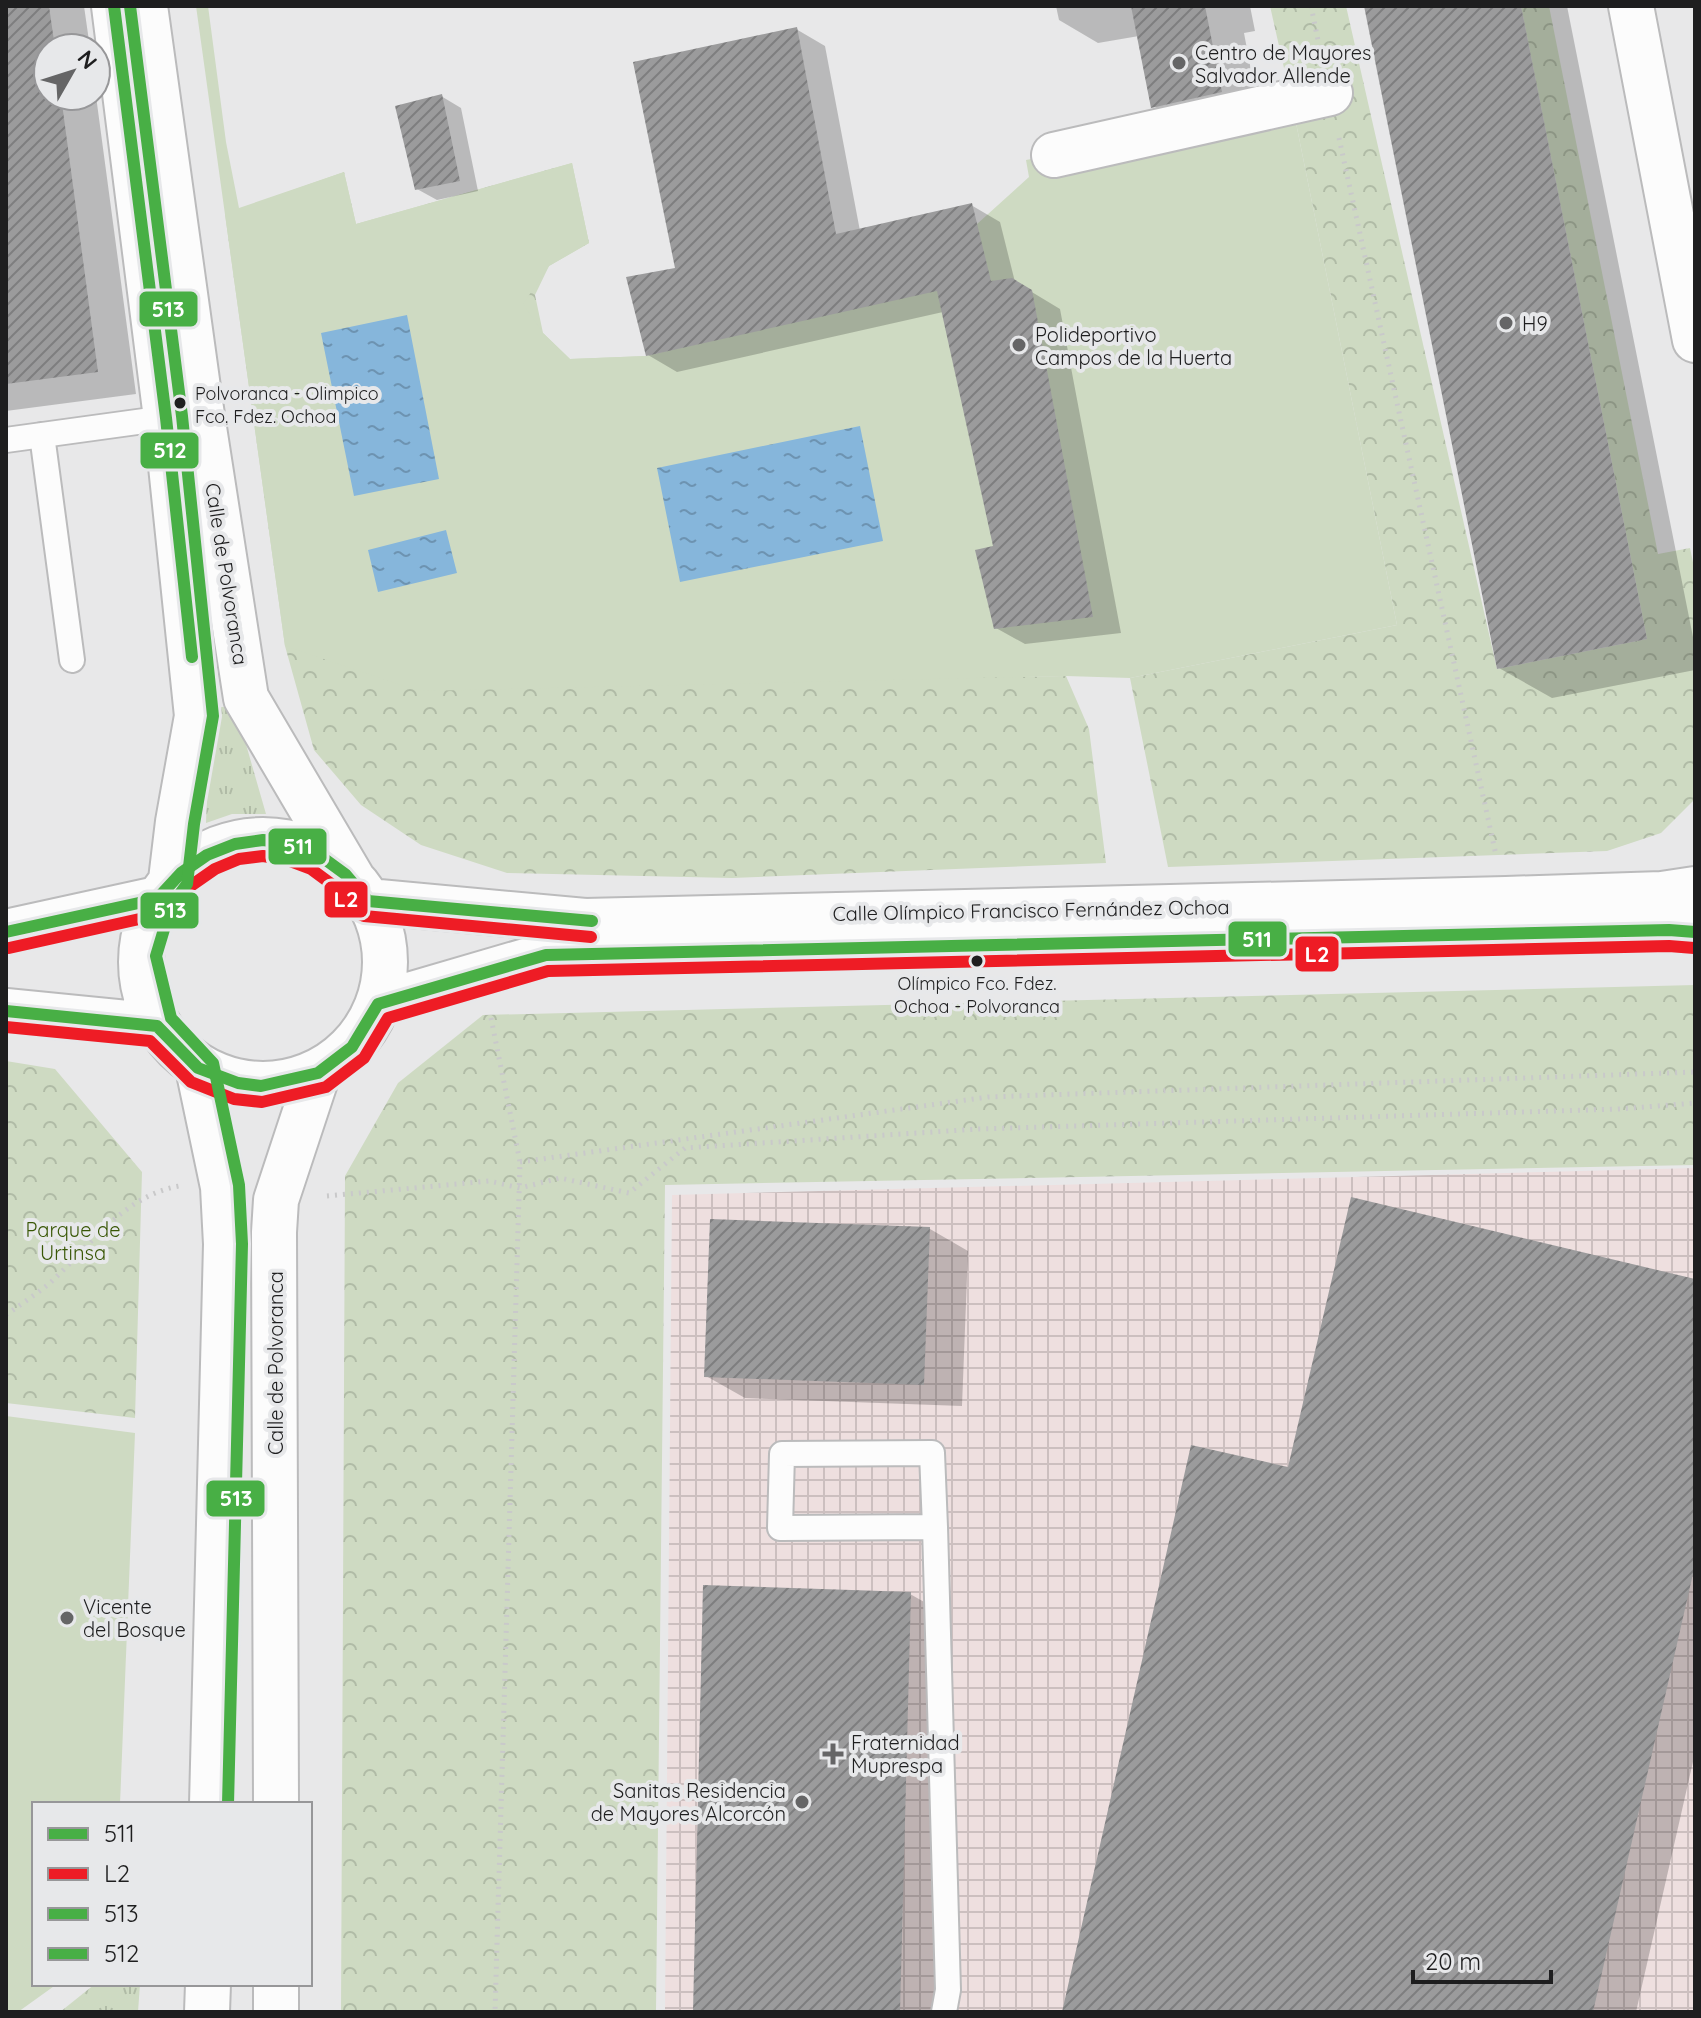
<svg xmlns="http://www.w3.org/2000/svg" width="1701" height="2018" viewBox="0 0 1701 2018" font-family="Quicksand,sans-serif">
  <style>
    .industrial { fill: url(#industrial-grid) }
    .grass { fill: url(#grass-tufts) }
    .park { fill: url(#park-crowns) }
    .pitch { fill: #cedac2 }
    .water { fill: url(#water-ripples) }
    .shadow { fill: #0003 }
    .building { fill: url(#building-hatch) }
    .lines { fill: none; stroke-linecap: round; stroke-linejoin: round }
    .lane-casing { stroke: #bbbbbc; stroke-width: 28 }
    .street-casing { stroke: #bbbbbc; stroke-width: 48 }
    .secondary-casing { stroke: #bbbbbc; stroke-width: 48 }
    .path { stroke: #c9c9ca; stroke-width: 5; stroke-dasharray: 2 6; stroke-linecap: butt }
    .lane { stroke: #fcfcfc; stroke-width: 24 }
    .street { stroke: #fcfcfc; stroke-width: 44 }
    .secondary { stroke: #fcfcfc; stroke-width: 44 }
    .bus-1-casing { stroke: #e7e8ea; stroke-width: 18 }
    .bus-2-casing { stroke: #e7e8ea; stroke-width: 18 }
    .bus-3-casing { stroke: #e7e8ea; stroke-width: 18 }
    .bus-4-casing { stroke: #e7e8ea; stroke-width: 18 }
    .bus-1 { stroke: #48af45; stroke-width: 12 }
    .bus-2 { stroke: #ee1c25; stroke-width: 12 }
    .bus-3 { stroke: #48af45; stroke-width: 12 }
    .bus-4 { stroke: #48af45; stroke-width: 12 }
    .poi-dot { fill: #656566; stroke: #e7e8ea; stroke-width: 3 }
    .bus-dot { fill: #1e1e1f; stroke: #e7e8ea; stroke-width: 3 }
    .labels { text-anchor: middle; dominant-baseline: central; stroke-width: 8; stroke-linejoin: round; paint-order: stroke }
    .bus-label { font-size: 18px; fill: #1e1e1f; stroke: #e7e8ea; text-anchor: start }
    .poi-label { font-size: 20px; fill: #1e1e1f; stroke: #e7e8ea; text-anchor: start }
    .street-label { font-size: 20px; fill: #1e1e1f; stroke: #e7e8ea }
    .park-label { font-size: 20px; fill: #395706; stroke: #e7e8ea }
    .line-badge { stroke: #e7e8ea; stroke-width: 3 }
    .badge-label { font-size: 22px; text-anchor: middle; font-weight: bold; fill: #fff }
  </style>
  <defs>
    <pattern id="industrial-grid" width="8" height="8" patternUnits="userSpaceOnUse" patternTransform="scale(2)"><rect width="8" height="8" fill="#eedfdf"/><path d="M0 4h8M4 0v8" fill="none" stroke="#ccbfbf"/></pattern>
    <pattern id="grass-tufts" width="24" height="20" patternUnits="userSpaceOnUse" patternTransform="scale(2)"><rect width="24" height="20" fill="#cedac2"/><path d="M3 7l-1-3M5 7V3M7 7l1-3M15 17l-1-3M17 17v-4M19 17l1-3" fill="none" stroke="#b0bba6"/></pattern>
    <pattern id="park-crowns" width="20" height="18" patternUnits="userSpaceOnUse" patternTransform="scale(2)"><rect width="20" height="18" fill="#cedac2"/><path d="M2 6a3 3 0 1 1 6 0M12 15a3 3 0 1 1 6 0" fill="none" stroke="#b0bba6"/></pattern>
    <pattern id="water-ripples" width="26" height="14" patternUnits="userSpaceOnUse" patternTransform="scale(2)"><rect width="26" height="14" fill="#86b6db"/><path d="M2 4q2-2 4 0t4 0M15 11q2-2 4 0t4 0" fill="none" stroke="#6d93b1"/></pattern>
    <pattern id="building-hatch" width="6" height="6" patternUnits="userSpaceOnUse" patternTransform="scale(2)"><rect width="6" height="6" fill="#9b9b9c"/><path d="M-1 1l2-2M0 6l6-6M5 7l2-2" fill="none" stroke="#7e7e7f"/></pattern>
  </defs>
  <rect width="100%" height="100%" fill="#e8e8e9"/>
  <path class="industrial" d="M 1695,1168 L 1695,2012 L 665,2012 L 672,1195 Z"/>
  <path class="grass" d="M 235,706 L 266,814 L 232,814 L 206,823 L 210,708 Z
    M 95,1984 L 140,1984 L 138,2012 L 60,2012 Z"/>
  <path class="park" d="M 1270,6 L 1346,6 L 1497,669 L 1647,639 L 1521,6 L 1549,6 L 1658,554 L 1690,548 L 1695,572 L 1695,799 L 1661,833 L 1607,851 L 1168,867 L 1130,678 L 1397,625 L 1293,108 Z
    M 572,163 L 589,243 L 549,266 L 535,295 L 543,333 L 570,359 L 646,356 L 894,299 L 1006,677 L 1066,676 L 1089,729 L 1106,863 L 732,878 L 507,873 L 421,845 L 361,805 L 314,750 L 285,646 L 225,214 L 344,172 L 356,224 Z
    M 1695,985 L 1695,1165 L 665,1185 L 656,2012 L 341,2012 L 345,1176 L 398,1083 L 483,1015 Z
    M 6,1061 L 55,1069 L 142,1172 L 135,1418 L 6,1403 Z"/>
  <path class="pitch" d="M 196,6 L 208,6 L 226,142 L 239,208 L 344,172 L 356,224 L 572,163 L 589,243 L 549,266 L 523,304 L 543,333 L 570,359 L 646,356 L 894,299 L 1029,177 L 1026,160 L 1293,108 L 1397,625 L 1130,678 L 1066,676 L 419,691 L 285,646 Z
    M 6,1416 L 135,1433 L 120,1804 L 34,1804 L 34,1984 L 57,1984 L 18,2012 L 6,2012 Z"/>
  <path class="water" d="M 407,315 L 439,479 L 354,496 L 321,333 Z
    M 860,426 L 883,541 L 680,582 L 657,468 Z
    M 446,530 L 457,573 L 378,592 L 368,550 Z"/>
  <path class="shadow" d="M 6,6 L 84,6 L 90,48 L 48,48 L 48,96 L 96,96 L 136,394 L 6,411 Z
    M 1056,6 L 1250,6 L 1255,31 L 1244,33 L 1259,113 L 1191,128 L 1153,106 L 1139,36 L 1098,43 L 1059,20 Z
    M 1366,6 L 1567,6 L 1695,647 L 1695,670 L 1552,698 L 1499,668 Z
    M 796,29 L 825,46 L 860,231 L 971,205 L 1000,222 L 1015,282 L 1060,309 L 1121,633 L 1025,644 L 996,628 L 996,548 L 943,312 L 677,372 L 648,355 L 677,269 Z
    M 441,96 L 461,108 L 478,191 L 437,200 L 417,189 Z
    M 930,1229 L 968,1251 L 962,1406 L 745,1398 L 706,1376 Z
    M 1695,1281 L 1695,1753 L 1636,2012 L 1064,2012 L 1290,1470 Z
    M 910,1594 L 949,1616 L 938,2012 L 695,2012 Z"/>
  <path class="building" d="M 6,6 L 49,6 L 55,48 L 48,48 L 48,96 L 61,96 L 98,372 L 6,384 Z
    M 1131,6 L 1205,6 L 1222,92 L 1151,108 Z
    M 1364,6 L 1521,6 L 1647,639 L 1497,669 Z
    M 797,27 L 836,234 L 972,203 L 991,281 L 1012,278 L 1032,290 L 1093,617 L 994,629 L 975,550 L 993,546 L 937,291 L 646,356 L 626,277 L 675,268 L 633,62 Z
    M 442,94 L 460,181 L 415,190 L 395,106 Z
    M 1351,1197 L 1695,1279 L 1695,1565 L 1593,2012 L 1062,2012 L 1191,1445 L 1288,1467 Z
    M 710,1219 L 930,1227 L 924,1385 L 704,1377 Z
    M 703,1585 L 911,1592 L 900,2012 L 693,2012 Z"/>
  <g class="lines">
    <defs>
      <path id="lane" d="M 42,435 L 72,660
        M 6,440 L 166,418
        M 935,1527 L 780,1528 L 782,1454 L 932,1453 L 935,1527 L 948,1990 L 944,2012"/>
      <path id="street" d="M 1631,6 L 1695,340
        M 1054,155 L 1330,93"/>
      <path id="secondary" d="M 114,6 L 166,418 L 197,716 L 178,822 L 171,880
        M 145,6 L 200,402 L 246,698 L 352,878
        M141 962a122 122 0 1 1 244 0a122 122 0 1 1-244 0Z
        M 368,901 L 585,921 L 1506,899 L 1662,894 L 1695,889
        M 6,932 L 157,899
        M 378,1004 L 546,955 L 1669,930 L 1695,932
        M 6,1011 L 157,1026
        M 198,1068 L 223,1187 L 226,1244 L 212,1804
        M 276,1804 L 274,1232 L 276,1200 L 318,1073
        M 276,1984 L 276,2012
        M 207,2012 L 208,1984"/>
    </defs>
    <use href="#lane" class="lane-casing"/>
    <use href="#street" class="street-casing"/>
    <use href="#secondary" class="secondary-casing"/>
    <path class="path" d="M 1311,6 L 1320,50
      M 1339,138 L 1496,855
      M 491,1018 L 520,1162 L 495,2012
      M 520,1162 L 988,1097 L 1695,1072
      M 327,1196 L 489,1181 L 520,1188 L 560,1178 L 629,1193 L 685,1148 L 979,1129 L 1619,1109 L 1695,1103
      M 6,1315 C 21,1304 37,1294 51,1282 C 90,1246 123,1196 179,1186"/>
    <use href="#lane" class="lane"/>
    <use href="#street" class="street"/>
    <use href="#secondary" class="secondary"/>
    <defs>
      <path id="bus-1" d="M 6,932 L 157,899 L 181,873 L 207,855 L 235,844 L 263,840 L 292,844 L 319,855 L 345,874 L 368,901 L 592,921
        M 6,1011 L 157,1026 L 198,1068 L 238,1083 L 261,1086 L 318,1073 L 352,1047 L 378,1004 L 546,955 L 1669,930 L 1695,932"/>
      <path id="bus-2" d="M 9,948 L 162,914 L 192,885 L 215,869 L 239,859 L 263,856 L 287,860 L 311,869 L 334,886 L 357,913 L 364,916 L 591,937
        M 6,1027 L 150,1041 L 191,1082 L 234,1099 L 262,1102 L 326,1087 L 364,1058 L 388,1018 L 548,971 L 1669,946 L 1694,948"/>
      <path id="bus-3" d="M 130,6 L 182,416 L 213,716 L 194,824 L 187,884 L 171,906 L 156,956 L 171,1018 L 213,1063 L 239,1185 L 242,1244 L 228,1804"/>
      <path id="bus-4" d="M 114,6 L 166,418 L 192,657"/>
    </defs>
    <use href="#bus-1" class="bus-1-casing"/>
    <use href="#bus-2" class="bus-2-casing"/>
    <use href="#bus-3" class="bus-3-casing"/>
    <use href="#bus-4" class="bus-4-casing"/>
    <use href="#bus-1" class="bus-1"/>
    <use href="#bus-2" class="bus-2"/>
    <use href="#bus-3" class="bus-3"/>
    <use href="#bus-4" class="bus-4"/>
  </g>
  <g class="poi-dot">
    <circle cx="1179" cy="63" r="8"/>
    <circle cx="1506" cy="323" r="8"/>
    <circle cx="1019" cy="345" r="8"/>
    <circle cx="67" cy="1618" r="8"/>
    <path d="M829 1742h8v8h8v8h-8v8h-8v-8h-8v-8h8z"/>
    <circle cx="802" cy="1802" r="8"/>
  </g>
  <g class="bus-dot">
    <circle cx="180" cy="403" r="7"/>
    <circle cx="977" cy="961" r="7"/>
  </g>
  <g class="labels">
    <g class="bus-label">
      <text x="195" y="393">Polvoranca - Olimpico<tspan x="195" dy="23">Fco. Fdez. Ochoa</tspan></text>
      <text x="977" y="983" text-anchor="middle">Olímpico Fco. Fdez.<tspan x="977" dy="23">Ochoa - Polvoranca</tspan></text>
    </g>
    <g class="poi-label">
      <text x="1195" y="52">Centro de Mayores<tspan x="1195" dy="23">Salvador Allende</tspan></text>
      <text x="1522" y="323">H9</text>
      <text x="1035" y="334">Polideportivo<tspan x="1035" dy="23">Campos de la Huerta</tspan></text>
      <text x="83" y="1606">Vicente<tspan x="83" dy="23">del Bosque</tspan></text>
      <text x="851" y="1742">Fraternidad<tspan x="851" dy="23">Muprespa</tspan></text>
      <text x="786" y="1790" text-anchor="end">Sanitas Residencia<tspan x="786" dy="23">de Mayores Alcorcón</tspan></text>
    </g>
    <g class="street-label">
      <text transform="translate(227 574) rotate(81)">Calle de Polvoranca</text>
      <text transform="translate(1031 910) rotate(-1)">Calle Olímpico Francisco Fernández Ochoa</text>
      <text transform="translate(275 1363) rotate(-90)">Calle de Polvoranca</text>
    </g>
    <g class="park-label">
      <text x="73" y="1229">Parque de<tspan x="73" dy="23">Urtinsa</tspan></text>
    </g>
  </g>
  <g class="line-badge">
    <rect x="138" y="290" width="61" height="38" rx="8" fill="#48af45"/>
    <rect x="139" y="431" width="61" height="39" rx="8" fill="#48af45"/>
    <rect x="267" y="827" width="61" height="39" rx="8" fill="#48af45"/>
    <rect x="323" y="880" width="46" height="39" rx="8" fill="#ee1c25"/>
    <rect x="139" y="891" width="61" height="39" rx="8" fill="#48af45"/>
    <rect x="1227" y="920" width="61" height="38" rx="8" fill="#48af45"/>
    <rect x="1294" y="935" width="46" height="38" rx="8" fill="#ee1c25"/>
    <rect x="205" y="1479" width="61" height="39" rx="8" fill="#48af45"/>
  </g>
  <g class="badge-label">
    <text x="168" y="317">513</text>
    <text x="170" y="458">512</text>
    <text x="298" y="854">511</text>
    <text x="346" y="907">L2</text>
    <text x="170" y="918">513</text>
    <text x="1257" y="947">511</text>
    <text x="1317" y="962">L2</text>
    <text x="236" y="1506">513</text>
  </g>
  <rect width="1701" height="2018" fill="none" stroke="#1e1e1f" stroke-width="16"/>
  <rect x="32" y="1802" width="280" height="184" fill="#e7e8ea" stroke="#979799" stroke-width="2"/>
  <rect x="48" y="1828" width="40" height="12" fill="#48af45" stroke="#979799" stroke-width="2"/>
  <text x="104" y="1842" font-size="24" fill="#1e1e1f">511</text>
  <rect x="48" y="1868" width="40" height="12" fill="#ee1c25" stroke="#979799" stroke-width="2"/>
  <text x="104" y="1882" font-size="24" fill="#1e1e1f">L2</text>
  <rect x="48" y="1908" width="40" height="12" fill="#48af45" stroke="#979799" stroke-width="2"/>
  <text x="104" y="1922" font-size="24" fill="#1e1e1f">513</text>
  <rect x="48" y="1948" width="40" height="12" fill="#48af45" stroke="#979799" stroke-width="2"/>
  <text x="104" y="1962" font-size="24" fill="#1e1e1f">512</text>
  <g transform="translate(72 72) rotate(51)"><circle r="38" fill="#e7e8ea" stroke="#979799" stroke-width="2"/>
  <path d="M0-6L14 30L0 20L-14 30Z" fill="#656566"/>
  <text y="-12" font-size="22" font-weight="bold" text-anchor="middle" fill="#1e1e1f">N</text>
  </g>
  <path d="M1413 1970v12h138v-12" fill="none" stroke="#1e1e1f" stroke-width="4"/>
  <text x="1425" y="1970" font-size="24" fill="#1e1e1f" stroke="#e7e8ea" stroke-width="6" paint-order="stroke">20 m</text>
</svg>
